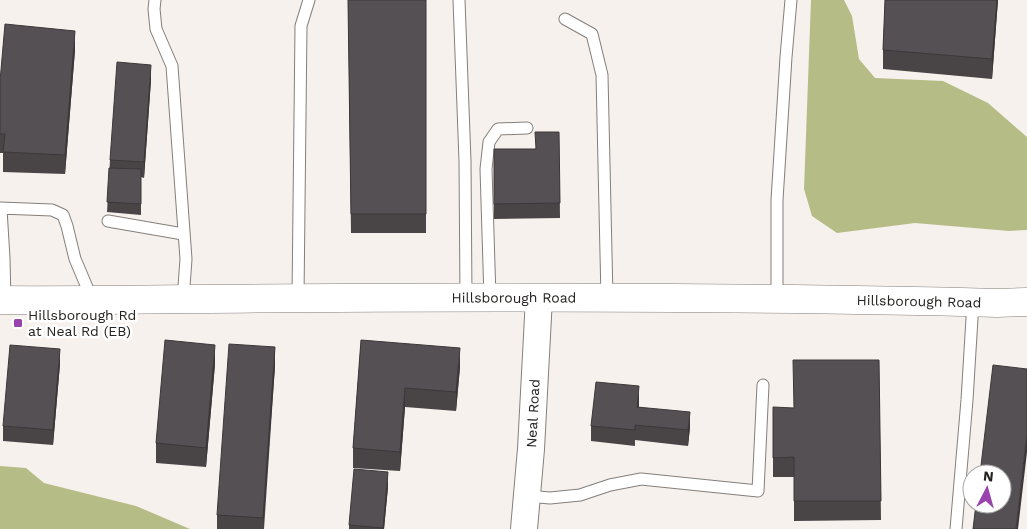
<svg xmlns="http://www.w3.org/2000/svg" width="1027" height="529" viewBox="0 0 1027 529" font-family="'Work Sans',sans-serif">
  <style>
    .forest { fill: #b5bc86 }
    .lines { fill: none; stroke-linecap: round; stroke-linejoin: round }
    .service-casing { stroke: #847f7b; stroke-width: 13 }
    .tertiary-casing { stroke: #847f7b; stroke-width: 28 }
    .primary-casing { stroke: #847f7b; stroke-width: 29 }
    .service { stroke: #fff; stroke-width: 11 }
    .tertiary { stroke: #fff; stroke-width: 26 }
    .primary { stroke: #fff; stroke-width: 28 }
    .wall { fill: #494547 }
    .shaded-wall { fill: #3c383a }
    .building { fill: #555053; stroke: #3c383a }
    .poi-dot { fill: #9a43af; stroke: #fff; stroke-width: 2 }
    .labels { text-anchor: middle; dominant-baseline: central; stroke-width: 5; stroke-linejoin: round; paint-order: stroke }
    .street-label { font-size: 14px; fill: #232220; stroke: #fff }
    .poi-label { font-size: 14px; fill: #232220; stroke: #fff; text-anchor: start }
  </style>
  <rect width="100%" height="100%" fill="#f7f1ed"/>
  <path class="forest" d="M 811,0 L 844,0 L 852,16 L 859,59 L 875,78 L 943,81 L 988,103 L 1027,137 L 1027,230 L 1009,231 L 915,223 L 837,233 L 812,216 L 804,189 Z
    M 0,466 L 26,468 L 44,483 L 136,506 L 190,529 L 0,529 Z"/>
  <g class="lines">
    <defs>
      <path id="service" d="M 155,0 L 154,9 L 156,29 L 172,66 L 186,259 L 183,300
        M 459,0 L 465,161 L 466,298
        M 565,19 L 592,34 L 602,75 L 607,298
        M 0,208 L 52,210 L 63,215 L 67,226 L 75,259 L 92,299
        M 1,209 L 4,258 L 5,300
        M 108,221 L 183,234
        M 298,298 L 301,26 L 309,0
        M 490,298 L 486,169 L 489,142 L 498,129 L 527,128
        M 777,298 L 777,200 L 786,57 L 791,0
        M 527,496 L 550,498 L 580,495 L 610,485 L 641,479 L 758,491 L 763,385
        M 956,529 L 967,400 L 973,302"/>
      <g id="tertiary">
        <path id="s1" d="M 524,529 L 531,449 L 539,298"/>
      </g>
      <g id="primary">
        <path id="s2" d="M 0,300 C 112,301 224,298 336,298 C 556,297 777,297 997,303 L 1027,302"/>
      </g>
    </defs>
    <use href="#service" class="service-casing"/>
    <use href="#tertiary" class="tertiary-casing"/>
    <use href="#primary" class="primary-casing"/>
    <use href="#service" class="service"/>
    <use href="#tertiary" class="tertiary"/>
    <use href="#primary" class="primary"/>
  </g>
  <path class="wall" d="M 348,0 L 426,0 L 426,233 L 351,233 Z
    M 885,0 L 998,0 L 992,79 L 883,69 L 883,50 Z
    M 75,50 L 65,174 L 3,172 L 3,153 L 0,153 L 0,81 Z
    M 151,80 L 144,178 L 141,177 L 141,215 L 107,212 L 110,160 Z
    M 559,132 L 560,218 L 494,219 L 494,149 L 535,149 Z
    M 361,340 L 460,367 L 456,411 L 405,407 L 400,471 L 353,468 L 353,448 Z
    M 879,360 L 881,520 L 794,521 L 794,477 L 773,477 L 773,427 L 794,408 Z
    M 60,364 L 53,445 L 3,441 L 3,426 Z
    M 215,364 L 206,467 L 156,463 L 156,443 Z
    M 275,366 L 264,529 L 217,529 L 217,515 Z
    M 639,401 L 639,407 L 690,427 L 688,446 L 635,440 L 635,446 L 591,441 L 591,426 Z
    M 388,487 L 384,529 L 349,529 L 349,525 Z"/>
  <path class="shaded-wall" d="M 997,0 L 998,0 L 992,79 L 992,59 Z
    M 75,31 L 75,50 L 65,174 L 65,155 Z
    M 151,65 L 151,80 L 144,178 L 144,162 Z
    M 215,345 L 215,364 L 206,467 L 206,448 Z
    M 275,347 L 275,366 L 263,529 L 263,518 Z
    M 460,348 L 460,367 L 456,411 L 456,392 Z
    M 60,349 L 60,364 L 53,445 L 53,430 Z
    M 639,386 L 639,401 L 637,422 L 637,407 Z
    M 405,388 L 405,407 L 400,471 L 400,452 Z
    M 690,412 L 690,427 L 688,446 L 688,430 Z
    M 1027,433 L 1027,452 L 1018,529 L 1016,529 Z
    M 388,472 L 388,487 L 384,529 L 383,529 Z"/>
  <path class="building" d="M 348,0 L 426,0 L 426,214 L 351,214 Z
    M 885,0 L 997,0 L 992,59 L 883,50 Z
    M 5,24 L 75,31 L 65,155 L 3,152 L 5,134 L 0,134 L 0,81 Z
    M 117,62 L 151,65 L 144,162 L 110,160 Z
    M 535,132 L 559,132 L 560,203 L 494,204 L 494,149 L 536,149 Z
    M 109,168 L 141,169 L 141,204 L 107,202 Z
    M 165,340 L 215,345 L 206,448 L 156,443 Z
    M 361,340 L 460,348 L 456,392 L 405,388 L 400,452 L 353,448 Z
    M 229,344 L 275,347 L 263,518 L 217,515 Z
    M 10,345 L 60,349 L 53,430 L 3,426 Z
    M 793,360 L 879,360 L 881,501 L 794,501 L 794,457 L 773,458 L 773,407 L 794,408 Z
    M 993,365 L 1027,369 L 1027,433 L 1016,529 L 973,529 L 976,504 L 1002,504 L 1002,474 L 980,474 Z
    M 596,382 L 639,386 L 637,407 L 690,412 L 688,430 L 635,425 L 635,430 L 591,426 Z
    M 354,469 L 388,472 L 383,528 L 349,525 Z"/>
  <rect class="poi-dot" x="13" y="318" width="10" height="10" rx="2.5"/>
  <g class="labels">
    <g class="street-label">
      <text stroke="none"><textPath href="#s2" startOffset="514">Hillsborough Road</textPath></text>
      <text stroke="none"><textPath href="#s2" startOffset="919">Hillsborough Road</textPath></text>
      <text stroke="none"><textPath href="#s1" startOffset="116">Neal Road</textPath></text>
    </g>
    <g class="poi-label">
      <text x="28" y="315">Hillsborough Rd<tspan x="28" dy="16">at Neal Rd (EB)</tspan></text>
    </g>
  </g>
  <g transform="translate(987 489) rotate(6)"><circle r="24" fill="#ffffff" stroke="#a7a7a6"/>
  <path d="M0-4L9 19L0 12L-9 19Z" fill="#9a43af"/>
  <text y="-8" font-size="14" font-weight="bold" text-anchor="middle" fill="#232220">N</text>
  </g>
</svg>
